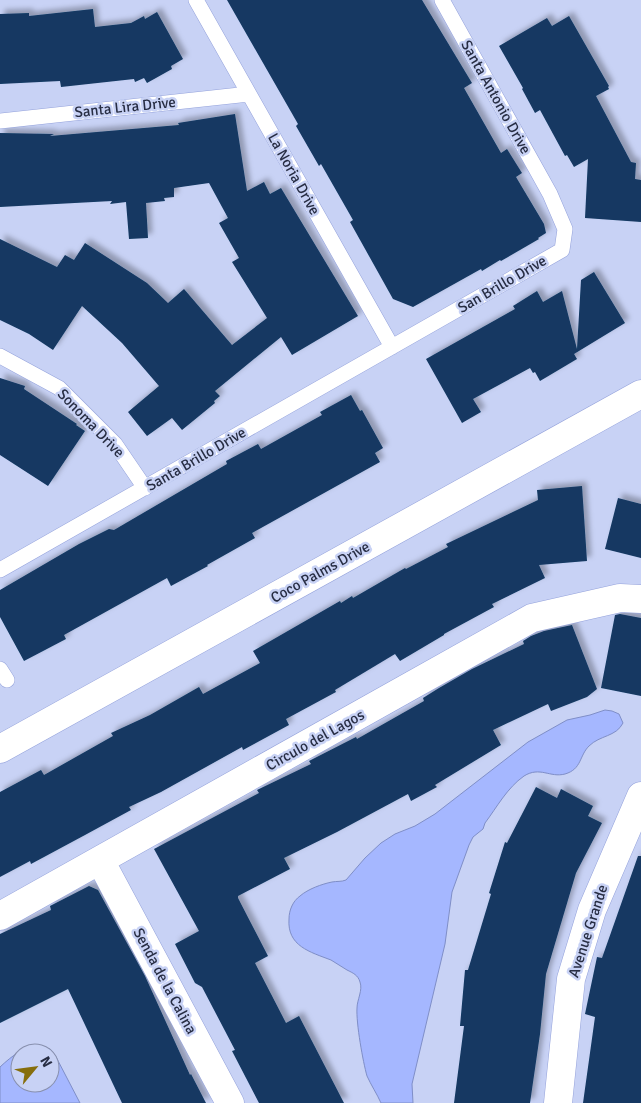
<svg xmlns="http://www.w3.org/2000/svg" width="641" height="1103" viewBox="0 0 641 1103" font-family="Signika,sans-serif">
  <style>
    .water { fill: #a5b7ff; stroke: #7f8ec7; fill-rule: evenodd }
    .building { fill: #133962; filter: url(#shadow) }
    .lines { fill: none; stroke-linecap: round; stroke-linejoin: round }
    .lane-casing { stroke: #94a2db; stroke-width: 16 }
    .street-casing { stroke: #94a2db; stroke-width: 29 }
    .lane { stroke: #fff; stroke-width: 15 }
    .street { stroke: #fff; stroke-width: 28 }
    .labels { text-anchor: middle; dominant-baseline: central; stroke-width: 5; stroke-linejoin: round; paint-order: stroke }
    .street-label { font-size: 15px; fill: #272d43; stroke: #c8d2f5 }
  </style>
  <defs>
    <filter id="shadow"><feDropShadow dx="4.5" dy="-4.5" stdDeviation="2.5" flood-color="#0004"/></filter>
  </defs>
  <rect width="100%" height="100%" fill="#c8d2f5"/>
  <path class="water" d="M 605,710 L 612,711 L 619,714 L 623,723 C 616,737 600,735 589,746 C 579,756 582,769 565,774 C 550,778 540,766 524,776 C 507,788 497,807 485,823 L 483,829 L 473,837 L 469,845 L 452,892 L 445,944 L 412,1084 L 413,1103 L 381,1103 C 377,1094 371,1085 367,1076 C 363,1062 356,1023 357,1008 C 357,1000 363,990 360,982 C 358,975 353,973 347,970 C 342,967 336,963 331,960 C 310,952 287,946 289,919 C 289,910 293,901 300,896 C 308,889 322,884 332,882 C 337,881 341,882 346,880 L 365,858 L 381,843 L 395,834 L 415,826 L 435,814 L 528,742 L 567,720 L 590,715 Z
    M 41,1046 L 50,1049 L 55,1055 L 80,1103 L 0,1103 L 0,1067 C 13,1055 23,1047 41,1046 ZM 20,1053 L 50,1053 L 50,1083 L 20,1083 Z"/>
  <path class="building" d="M 227,0 L 422,0 L 472,83 L 464,88 L 501,153 L 507,149 L 522,173 L 516,177 L 544,224 L 546,233 L 538,238 L 539,239 L 501,261 L 500,260 L 482,271 L 481,269 L 413,307 L 393,299 L 350,222 L 353,220 L 321,164 L 319,166 L 296,126 L 298,124 Z
    M 93,9 L 95,27 L 131,23 L 144,16 L 145,19 L 157,12 L 183,59 L 171,66 L 172,69 L 147,83 L 144,78 L 135,82 L 134,79 L 61,87 L 60,81 L 0,84 L 0,14 L 29,13 L 29,16 Z
    M 569,16 L 609,86 L 608,87 L 609,89 L 596,96 L 631,162 L 636,163 L 635,179 L 641,180 L 641,222 L 585,218 L 588,159 L 574,167 L 567,155 L 565,156 L 540,110 L 535,113 L 522,89 L 523,88 L 499,46 L 547,18 L 552,26 Z
    M 235,114 L 247,191 L 264,182 L 270,194 L 281,188 L 358,316 L 292,355 L 281,337 L 215,391 L 220,396 L 214,401 L 215,403 L 182,430 L 172,418 L 147,436 L 128,412 L 159,386 L 122,343 L 82,306 L 53,350 L 29,334 L 0,320 L 0,239 L 57,267 L 65,255 L 74,260 L 85,243 L 147,283 L 168,303 L 184,289 L 232,345 L 267,318 L 232,262 L 239,258 L 219,223 L 228,218 L 209,183 L 174,188 L 174,197 L 164,198 L 165,201 L 146,203 L 148,238 L 129,239 L 126,202 L 110,204 L 112,201 L 0,207 L 0,133 L 54,134 L 50,136 L 179,125 L 178,123 Z
    M 594,272 L 625,323 L 574,354 L 577,359 L 540,381 L 535,372 L 533,373 L 530,368 L 473,399 L 481,412 L 462,423 L 426,359 L 515,309 L 513,306 L 537,291 L 543,302 L 562,291 L 577,349 L 581,280 Z
    M 0,378 L 25,386 L 24,389 L 77,424 L 76,425 L 85,431 L 48,486 L 0,455 Z
    M 351,395 L 360,411 L 362,410 L 383,448 L 375,453 L 380,462 L 252,533 L 255,538 L 207,565 L 208,566 L 171,586 L 167,578 L 64,635 L 66,639 L 24,661 L 0,617 L 0,590 L 79,544 L 109,529 L 114,530 L 227,464 L 226,461 L 258,444 L 261,449 L 322,415 L 320,412 Z
    M 582,486 L 587,561 L 539,565 L 545,578 L 492,604 L 494,607 L 444,634 L 444,635 L 400,661 L 395,654 L 335,690 L 336,692 L 286,719 L 289,725 L 243,750 L 242,747 L 161,792 L 129,807 L 131,810 L 85,835 L 31,864 L 30,861 L 0,877 L 0,792 L 41,770 L 44,775 L 113,736 L 111,733 L 150,715 L 199,687 L 203,694 L 260,663 L 253,651 L 340,601 L 341,603 L 352,596 L 353,598 L 405,568 L 406,569 L 448,547 L 446,544 L 538,500 L 537,490 Z
    M 618,498 L 641,504 L 641,558 L 605,549 Z
    M 620,614 L 641,618 L 641,696 L 601,688 L 615,615 Z
    M 572,625 L 597,689 L 587,697 L 551,711 L 548,704 L 493,730 L 501,745 L 435,785 L 437,787 L 411,801 L 408,794 L 337,832 L 284,858 L 290,869 L 238,896 L 238,898 L 268,956 L 255,963 L 286,1023 L 299,1016 L 344,1103 L 259,1103 L 232,1051 L 235,1050 L 202,987 L 195,983 L 175,944 L 199,931 L 154,849 L 259,793 L 257,790 L 311,764 L 309,761 L 356,737 L 357,739 L 424,701 L 423,698 L 439,688 L 472,669 L 524,644 L 523,641 L 531,636 L 544,631 Z
    M 536,787 L 557,798 L 561,789 L 593,806 L 588,816 L 602,823 L 576,873 L 546,974 L 540,1034 L 530,1103 L 454,1103 L 464,1026 L 460,1026 L 465,970 L 468,970 L 491,894 L 489,893 L 505,842 L 507,843 Z
    M 638,856 L 641,856 L 641,1103 L 583,1103 L 595,1017 L 585,1014 L 597,957 L 602,958 Z
    M 89,886 L 98,890 L 145,976 L 190,1075 L 191,1074 L 206,1103 L 122,1103 L 68,989 L 0,1023 L 0,934 L 51,910 L 50,906 Z"/>
  <g class="lines">
    <defs>
      <path id="lane" d="M 196,0 L 392,347
        M 0,121 L 249,94
        M 0,356 L 59,388 L 115,444 L 145,488
        M 0,570 L 562,250 L 565,229 L 550,194 L 442,0
        M 0,669 L 7,680"/>
      <path id="street" d="M 0,749 L 641,394
        M 100,860 L 230,1103
        M 0,916 L 532,618 L 620,598 L 641,599
        M 558,1103 L 571,979 L 592,910 L 641,796"/>
    </defs>
    <use href="#lane" class="lane-casing"/>
    <use href="#street" class="street-casing"/>
    <use href="#lane" class="lane"/>
    <use href="#street" class="street"/>
  </g>
  <g class="labels">
    <g class="street-label">
      <text transform="translate(496 97) rotate(61)">Santa Antonio Drive</text>
      <text transform="translate(125 107) rotate(-6)">Santa Lira Drive</text>
      <text transform="translate(294 174) rotate(61)">La Noria Drive</text>
      <text transform="translate(502 284) rotate(-30)">San Brillo Drive</text>
      <text transform="translate(91 423) rotate(46)">Sonoma Drive</text>
      <text transform="translate(196 459) rotate(-30)">Santa Brillo Drive</text>
      <text transform="translate(320 572) rotate(-29)">Coco Palms Drive</text>
      <text transform="translate(315 740) rotate(-29)">Circulo del Lagos</text>
      <text transform="translate(588 931) rotate(-72)">Avenue Grande</text>
      <text transform="translate(165 981) rotate(62)">Senda de la Calina</text>
    </g>
  </g>
  <g transform="translate(35 1068) rotate(61)"><circle r="24" fill="#c8d2f5" stroke="#8890ae"/>
  <path d="M0-4L9 19L0 12L-9 19Z" fill="#866e0d"/>
  <text y="-8" font-size="14" font-weight="bold" text-anchor="middle" fill="#272d43">N</text>
  </g>
</svg>
